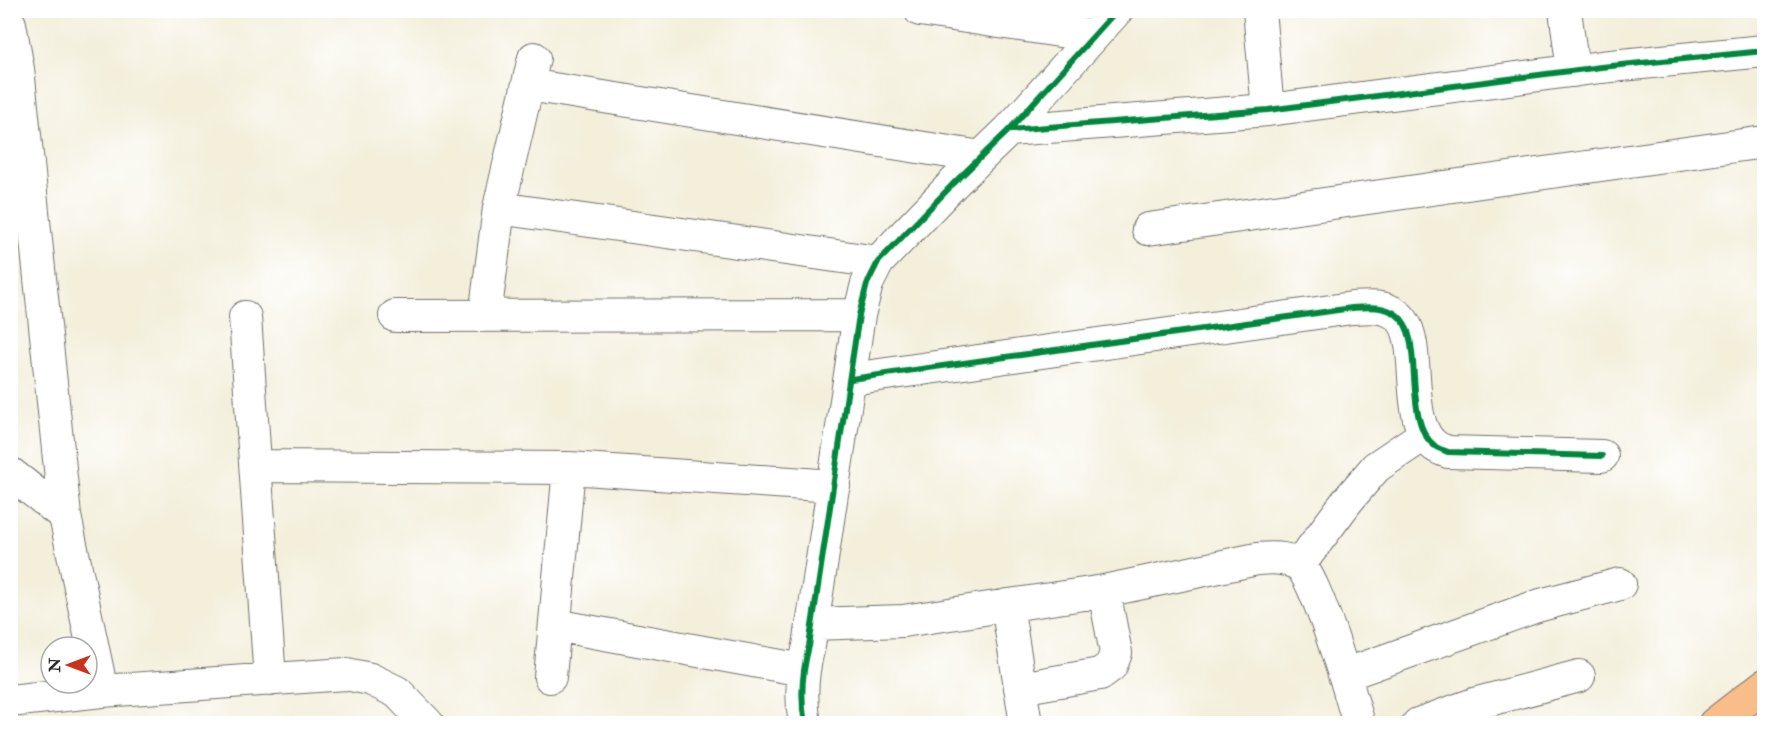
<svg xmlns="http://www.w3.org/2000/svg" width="1775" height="734" viewBox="0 0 1775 734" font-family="'IM FELL Double Pica',serif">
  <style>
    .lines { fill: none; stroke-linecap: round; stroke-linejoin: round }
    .minor-casing { stroke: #717069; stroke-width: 34 }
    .trunk-casing { stroke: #717069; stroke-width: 35 }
    .minor { stroke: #fff; stroke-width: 32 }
    .trunk { stroke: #f8bd89; stroke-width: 33 }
    .cycleway-casing { stroke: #fff; stroke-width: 10 }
    .cycleway { stroke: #00873e; stroke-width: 6 }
  </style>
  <rect width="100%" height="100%" fill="#fff"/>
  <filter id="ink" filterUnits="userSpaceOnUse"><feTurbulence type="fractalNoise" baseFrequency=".0167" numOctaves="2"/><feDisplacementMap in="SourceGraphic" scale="12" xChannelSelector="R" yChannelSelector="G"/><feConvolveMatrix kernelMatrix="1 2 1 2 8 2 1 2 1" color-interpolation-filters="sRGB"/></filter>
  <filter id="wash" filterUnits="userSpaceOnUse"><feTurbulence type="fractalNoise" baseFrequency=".008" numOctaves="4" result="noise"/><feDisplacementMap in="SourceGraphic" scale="24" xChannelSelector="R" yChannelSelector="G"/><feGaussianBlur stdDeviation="1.35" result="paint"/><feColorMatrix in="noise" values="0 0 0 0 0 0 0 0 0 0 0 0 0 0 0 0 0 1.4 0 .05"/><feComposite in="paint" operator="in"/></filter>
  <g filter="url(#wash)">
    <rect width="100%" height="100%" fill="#f3efdb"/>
  </g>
  <g filter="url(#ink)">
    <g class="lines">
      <defs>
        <path id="minor" d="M 920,10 L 1093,36
          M 1259,10 L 1268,110
          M 1565,10 L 1573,71
          M 10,24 L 18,69 L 65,516 L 102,691
          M 528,85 L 981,157
          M 1009,130 L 1268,110 L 1601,67 L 1764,51
          M 499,208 L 878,262
          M 1148,229 L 1764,142
          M 395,316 L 859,315
          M 485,316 L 499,208 L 534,58
          M 245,317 L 270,680
          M 851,379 L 1352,308 C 1367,307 1384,305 1397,315 C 1426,336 1401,421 1435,446 C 1438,449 1444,450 1448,452 L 1602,456
          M 256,466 L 569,468 L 834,486
          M 10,473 L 65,516
          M 1300,564 L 1348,500 L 1376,467 L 1425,434
          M 1007,605 L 1026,724
          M 812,624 L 903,621 L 1104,591 L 1257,559 C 1271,558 1285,557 1298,564 C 1315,573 1352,699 1359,724
          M 555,625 L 803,670
          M 1344,675 L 1537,606 L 1620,584
          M 550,677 L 569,468
          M 1020,688 L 1100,674 L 1111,666 L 1116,653 L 1104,591
          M 10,701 L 102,691 L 346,674 L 370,679 L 397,692 L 428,724
          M 805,724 C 800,697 802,672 809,646 L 859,315 L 867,284 L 878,262 L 954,183 L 1009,130 L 1117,10
          M 1418,724 L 1474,704 L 1579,676"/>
        <path id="trunk" d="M 1715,724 L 1764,686"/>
      </defs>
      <use href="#minor" class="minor-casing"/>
      <use href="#trunk" class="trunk-casing"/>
      <use href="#minor" class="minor"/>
      <use href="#trunk" class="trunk"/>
      <defs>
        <path id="cycleway" d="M 1009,130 L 1268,110 L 1601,67 L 1764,51
          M 851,379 L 1352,308 C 1367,307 1384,305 1397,315 C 1426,336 1401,421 1435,446 C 1438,449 1444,450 1448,452 L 1602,456
          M 805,724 C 800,697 802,672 809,646 L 859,315 L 867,284 L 878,262 L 954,183 L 1009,130 L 1117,10"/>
      </defs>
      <use href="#cycleway" class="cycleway-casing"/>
      <use href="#cycleway" class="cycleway"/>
    </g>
  </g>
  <rect width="1775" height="734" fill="none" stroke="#fff" stroke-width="36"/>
  <g transform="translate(69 665) rotate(270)"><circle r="28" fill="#ffffff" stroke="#aaaaaa" stroke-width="1.5"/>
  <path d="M0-4.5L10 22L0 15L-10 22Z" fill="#c8321e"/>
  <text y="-9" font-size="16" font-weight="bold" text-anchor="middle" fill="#2b2b2b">N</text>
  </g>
</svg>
